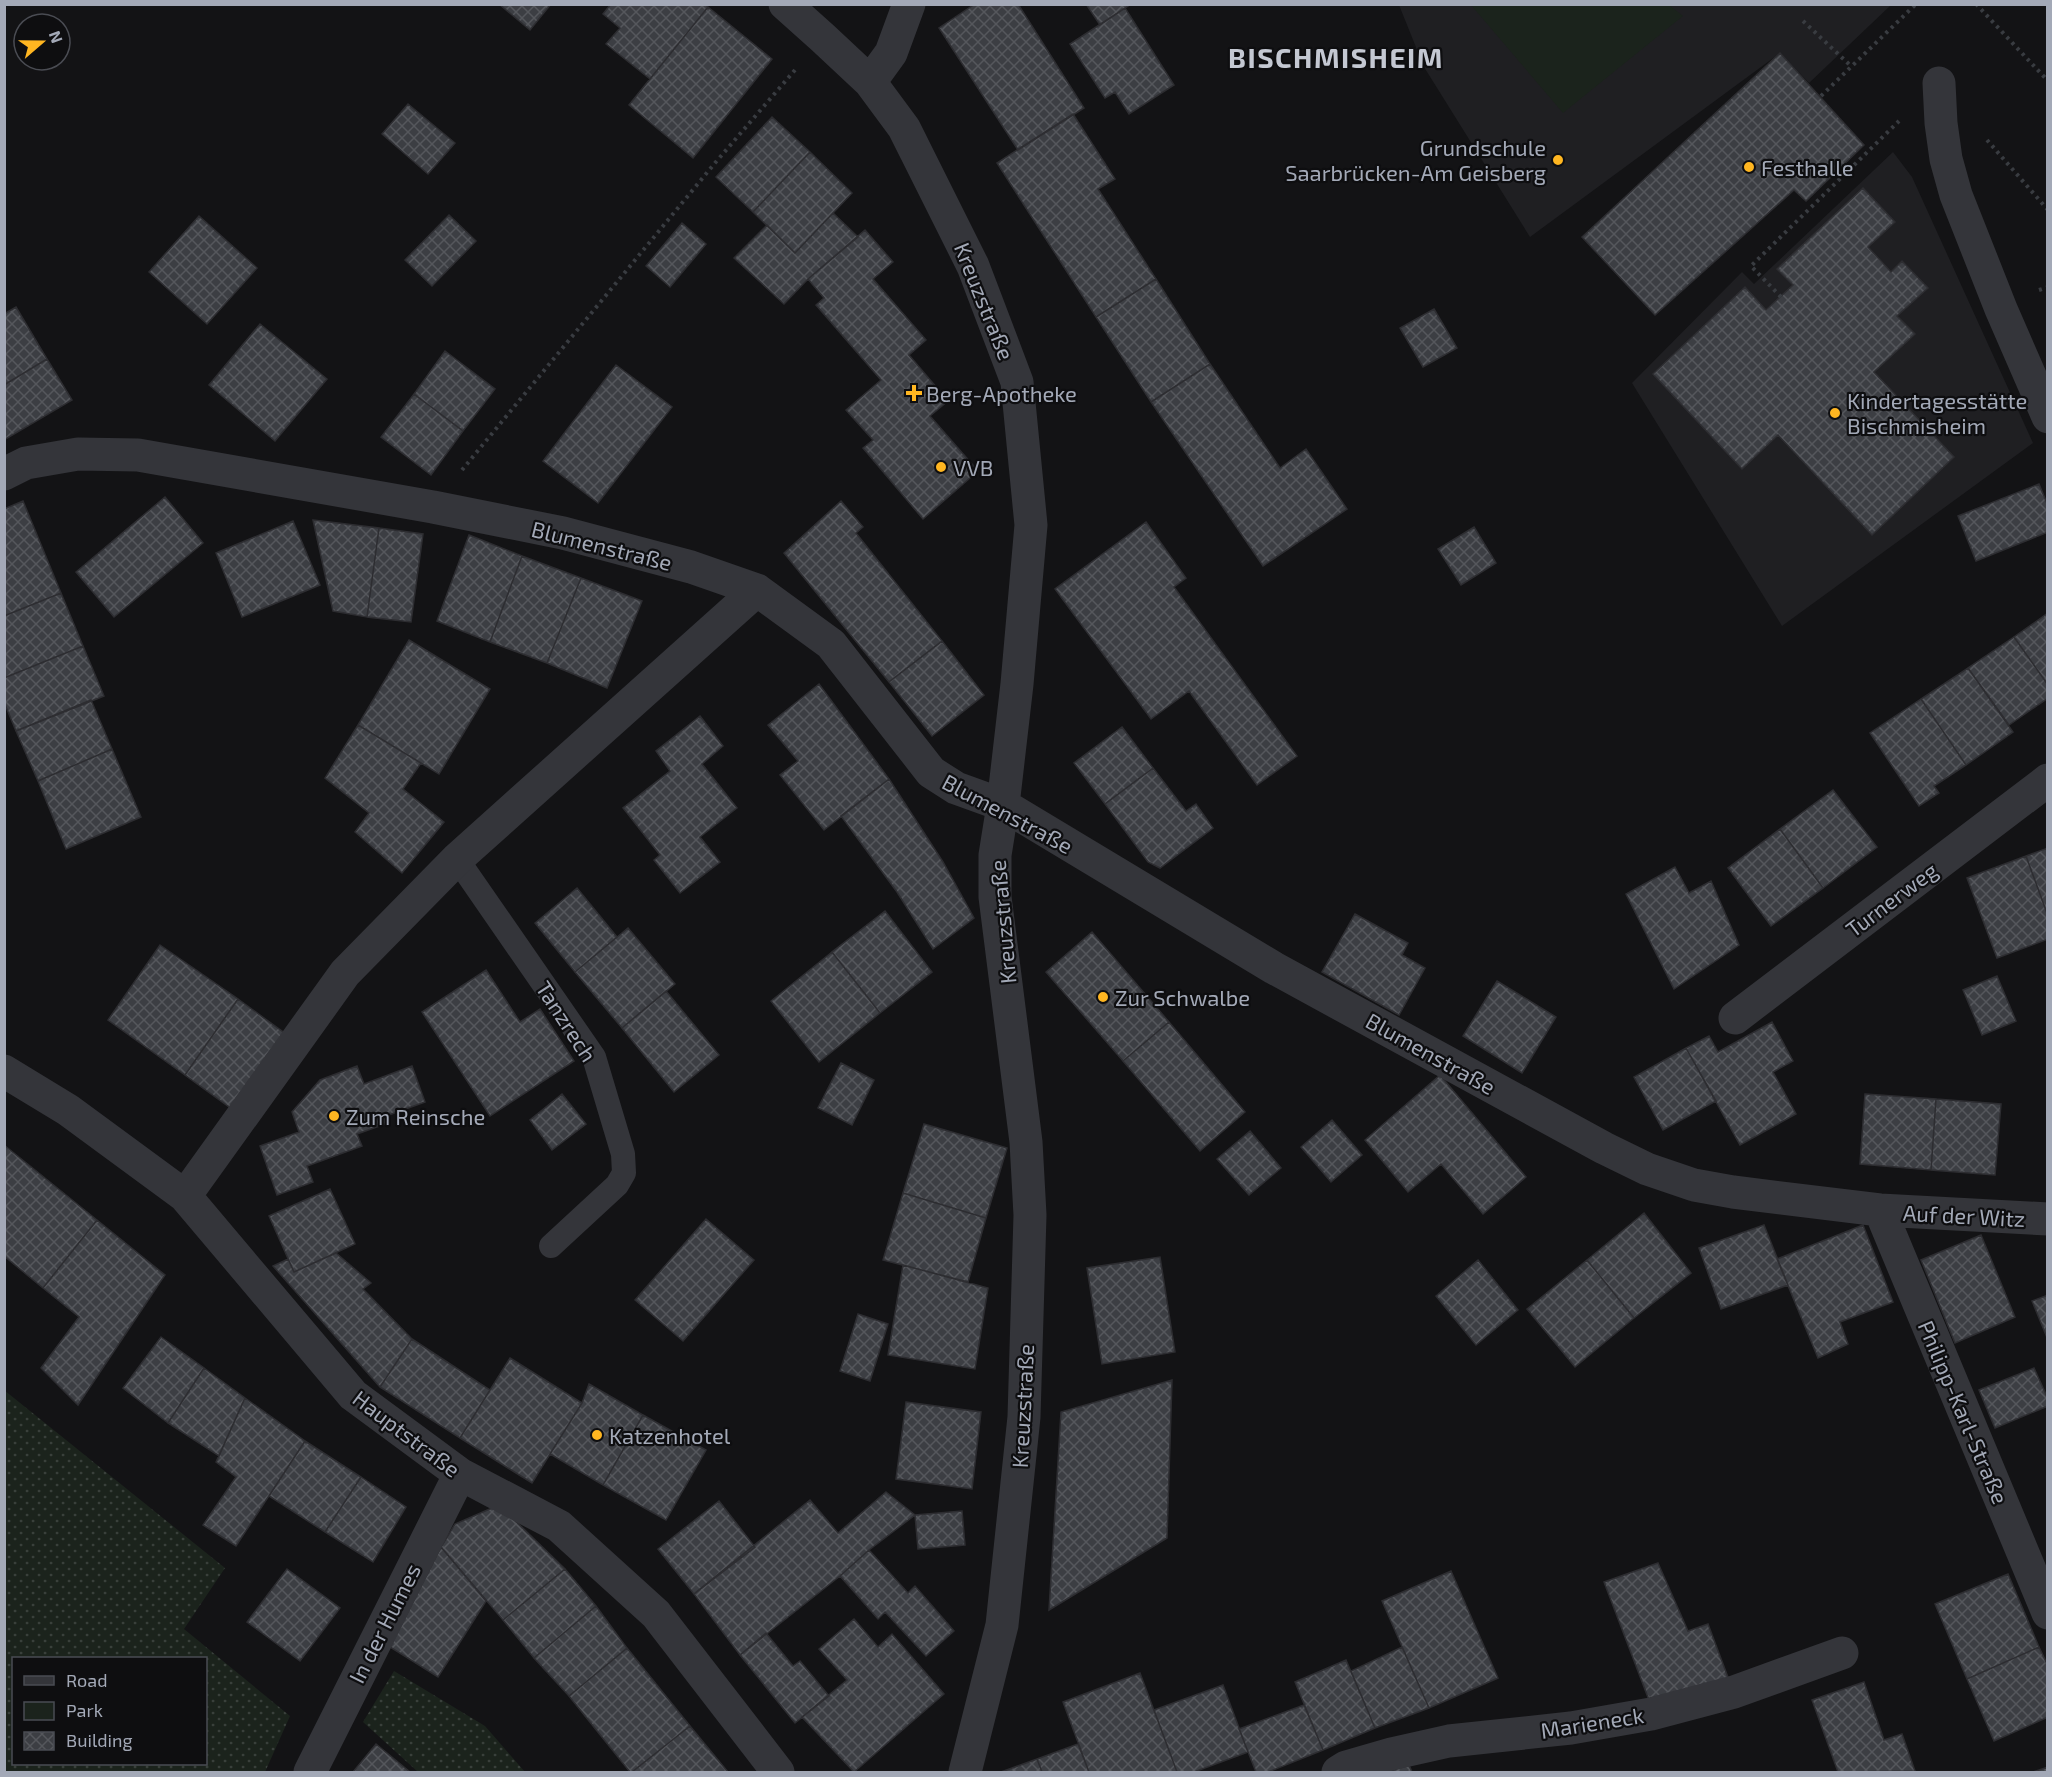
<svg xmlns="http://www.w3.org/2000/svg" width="2052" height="1777" viewBox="0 0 2052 1777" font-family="'Exo 2',sans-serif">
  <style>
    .built { fill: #1f1f22 }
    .park { fill: #1b231c }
    .garden { fill: url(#garden-dots); fill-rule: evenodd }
    .building { fill: url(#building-cross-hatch); stroke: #2d2d31; stroke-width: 1.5 }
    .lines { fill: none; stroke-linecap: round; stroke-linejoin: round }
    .path { stroke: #393c41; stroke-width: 4; stroke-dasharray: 3 4.5; stroke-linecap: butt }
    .lane { stroke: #34353a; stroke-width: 24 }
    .street { stroke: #34353a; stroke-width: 33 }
    .poi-dot { fill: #ffb621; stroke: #0e0e10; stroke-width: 2 }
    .labels { text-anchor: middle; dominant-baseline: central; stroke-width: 4.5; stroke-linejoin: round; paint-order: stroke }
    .poi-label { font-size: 22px; fill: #a3a9b7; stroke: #0e0e10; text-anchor: start }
    .street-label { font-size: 22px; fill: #a3a9b7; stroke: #0e0e10 }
    .district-label { font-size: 28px; font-weight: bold; letter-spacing: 1.5px; fill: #c4c8d2; stroke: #0e0e10 }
  </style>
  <defs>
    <pattern id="garden-dots" width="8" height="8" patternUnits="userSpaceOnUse" patternTransform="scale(1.5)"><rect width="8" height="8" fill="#1b231c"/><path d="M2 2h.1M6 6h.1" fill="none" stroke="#39403b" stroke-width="1.8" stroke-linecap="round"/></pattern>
    <pattern id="building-cross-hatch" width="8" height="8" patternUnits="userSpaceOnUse" patternTransform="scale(1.5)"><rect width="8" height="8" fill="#3c3e43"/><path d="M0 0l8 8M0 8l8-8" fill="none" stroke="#55575c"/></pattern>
  </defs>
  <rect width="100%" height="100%" fill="#131315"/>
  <path class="built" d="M 1399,5 L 1891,5 L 1809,83 L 1780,53 L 1530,237 L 1424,67 Z
    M 1893,152 L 1912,177 L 2033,443 L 1782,626 L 1632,383 L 1742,272 L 1754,284 Z"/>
  <path class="park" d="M 1471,5 L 1669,5 L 1683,16 L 1563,113 Z"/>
  <path class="garden" d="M 4,1390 L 225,1568 L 184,1629 L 290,1716 L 265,1772 L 5,1772 ZM 14,1658 L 206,1658 L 206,1764 L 14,1764 Z
    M 394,1671 L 485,1726 L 525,1772 L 418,1772 L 363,1722 Z"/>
  <path class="building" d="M 499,4 L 551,4 L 530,30 Z
    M 611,4 L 705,4 L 708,7 L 650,79 L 606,44 L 620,28 L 603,14 Z
    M 975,4 L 1018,4 L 1084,108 L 1018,150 L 939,28 Z
    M 1086,4 L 1131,4 L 1100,25 Z
    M 708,7 L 772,59 L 693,158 L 629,105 Z
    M 1125,8 L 1174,85 L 1129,114 L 1115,92 L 1105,98 L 1070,44 Z
    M 1780,53 L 1864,145 L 1806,201 L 1794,190 L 1655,315 L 1582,237 Z
    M 408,104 L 455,143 L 428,174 L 382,134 Z
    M 1073,114 L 1115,179 L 1098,189 L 1156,279 L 1096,317 L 997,163 Z
    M 772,117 L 810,152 L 753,212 L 716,177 Z
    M 810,152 L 852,193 L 795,253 L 753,212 Z
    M 1863,188 L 1895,222 L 1868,247 L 1891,272 L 1902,261 L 1928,288 L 1897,316 L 1915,334 L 1874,372 L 1954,457 L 1872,535 L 1778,435 L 1742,469 L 1653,374 L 1745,287 L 1766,310 L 1793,285 L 1777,269 Z
    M 833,213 L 858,237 L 808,279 L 784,304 L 734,258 L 767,225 L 795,253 Z
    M 449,215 L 476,241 L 432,286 L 405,260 Z
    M 199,216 L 257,268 L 207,324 L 149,272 Z
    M 682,223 L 706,244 L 670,287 L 646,266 Z
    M 865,230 L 893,262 L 873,279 L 926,340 L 909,355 L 948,401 L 930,416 L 978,471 L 923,519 L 863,448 L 873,440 L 846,410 L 881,380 L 816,305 L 824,298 L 808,279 Z
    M 1156,279 L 1210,364 L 1151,402 L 1096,317 Z
    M 16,307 L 47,359 L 4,385 L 4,314 Z
    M 1434,309 L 1457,348 L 1423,367 L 1400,328 Z
    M 260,324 L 327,379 L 275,441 L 209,385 Z
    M 445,351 L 495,389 L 463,431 L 414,394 Z
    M 47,359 L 72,400 L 4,440 L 4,385 Z
    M 1210,364 L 1280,468 L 1306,449 L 1347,509 L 1263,566 L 1151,402 Z
    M 616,365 L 672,407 L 598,503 L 543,461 Z
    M 414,394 L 463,431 L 431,475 L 381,437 Z
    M 2039,484 L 2048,506 L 2048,532 L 1976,561 L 1958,516 Z
    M 165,497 L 203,543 L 114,617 L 76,572 Z
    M 23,501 L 61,593 L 4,616 L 4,509 Z
    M 841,501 L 863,527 L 856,533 L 942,641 L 889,682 L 784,553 Z
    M 313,520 L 379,528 L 367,617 L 333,611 Z
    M 293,521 L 320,585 L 242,617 L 216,553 Z
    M 1146,522 L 1186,578 L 1174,587 L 1297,756 L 1257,785 L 1189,691 L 1151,719 L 1055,589 Z
    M 1474,527 L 1496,563 L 1461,585 L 1438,549 Z
    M 379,528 L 423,534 L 411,622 L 367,617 Z
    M 469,535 L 522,556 L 490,642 L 437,621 Z
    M 522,556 L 581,578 L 547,663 L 490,642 Z
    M 581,578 L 642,601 L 607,688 L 547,663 Z
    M 61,593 L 83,646 L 4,678 L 4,616 Z
    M 2048,613 L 2048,685 L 2014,637 Z
    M 2014,637 L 2048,685 L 2048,698 L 2009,725 L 1968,668 Z
    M 409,640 L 490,689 L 439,774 L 358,725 Z
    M 942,641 L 984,695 L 932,736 L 889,682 Z
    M 83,646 L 104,696 L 16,731 L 4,702 L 4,678 Z
    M 1968,668 L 2013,732 L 1966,765 L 1921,699 Z
    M 819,684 L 889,779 L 824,830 L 780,775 L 798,761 L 768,725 Z
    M 1921,699 L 1966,765 L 1934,786 L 1939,793 L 1919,806 L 1870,733 Z
    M 91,700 L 112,749 L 38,781 L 16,731 Z
    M 700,716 L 723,746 L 702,764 L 737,808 L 700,837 L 720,862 L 680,893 L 654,860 L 660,855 L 623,808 L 670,771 L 656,751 Z
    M 358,725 L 421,763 L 403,789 L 444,822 L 402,873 L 355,832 L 369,813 L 325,778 Z
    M 1122,727 L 1153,768 L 1105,804 L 1074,763 Z
    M 112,749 L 141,817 L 66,849 L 38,781 Z
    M 1153,768 L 1186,811 L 1196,804 L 1213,828 L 1160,868 L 1148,862 L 1105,804 Z
    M 889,779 L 943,862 L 974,918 L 933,949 L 897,892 L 841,816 Z
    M 1833,790 L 1877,847 L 1823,888 L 1780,829 Z
    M 1780,829 L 1823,888 L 1771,926 L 1728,868 Z
    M 2048,848 L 2048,916 L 2026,856 Z
    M 2026,856 L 2048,916 L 2048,939 L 1997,958 L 1967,878 Z
    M 1675,867 L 1689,893 L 1711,881 L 1739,945 L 1674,989 L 1626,894 Z
    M 577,888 L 617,937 L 575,972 L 535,923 Z
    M 885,911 L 932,972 L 880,1013 L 832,952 Z
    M 1355,914 L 1408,943 L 1402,955 L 1425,968 L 1399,1015 L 1322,972 Z
    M 628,928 L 675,984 L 622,1028 L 575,972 Z
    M 1092,932 L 1169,1022 L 1123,1061 L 1046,972 Z
    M 160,945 L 238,999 L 185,1075 L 108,1020 Z
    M 832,952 L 880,1013 L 819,1062 L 771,1001 Z
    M 486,970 L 520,1022 L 540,1009 L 574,1061 L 490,1116 L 422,1012 Z
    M 1997,976 L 2016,1021 L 1982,1035 L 1963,990 Z
    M 1497,981 L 1556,1017 L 1522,1073 L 1463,1036 Z
    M 666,991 L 719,1055 L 674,1092 L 622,1028 Z
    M 238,999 L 290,1037 L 236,1112 L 185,1075 Z
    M 1169,1022 L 1245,1112 L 1200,1151 L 1123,1061 Z
    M 1772,1022 L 1793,1061 L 1773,1072 L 1796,1114 L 1740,1145 L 1686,1048 L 1709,1036 L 1718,1052 Z
    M 1686,1048 L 1716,1101 L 1663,1130 L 1634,1077 Z
    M 841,1063 L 874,1080 L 852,1125 L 818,1108 Z
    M 357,1066 L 364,1084 L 412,1066 L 425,1102 L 386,1116 L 388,1123 L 357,1134 L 362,1146 L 307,1166 L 313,1182 L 277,1195 L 260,1146 L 299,1132 L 292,1112 L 320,1080 Z
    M 1440,1075 L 1526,1177 L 1483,1214 L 1441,1164 L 1408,1192 L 1365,1140 Z
    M 562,1094 L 586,1124 L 552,1150 L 530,1120 Z
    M 1865,1094 L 1936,1099 L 1931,1170 L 1860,1164 Z
    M 1936,1099 L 2001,1104 L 1995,1175 L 1931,1170 Z
    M 1332,1120 L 1362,1155 L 1331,1182 L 1301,1147 Z
    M 924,1124 L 1007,1148 L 986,1218 L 903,1193 Z
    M 1250,1131 L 1281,1168 L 1249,1195 L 1217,1159 Z
    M 4,1145 L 97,1220 L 43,1288 L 4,1256 Z
    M 330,1189 L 355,1244 L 294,1272 L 269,1216 Z
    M 903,1193 L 986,1218 L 968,1282 L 883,1260 Z
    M 1644,1213 L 1691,1273 L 1634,1318 L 1587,1260 Z
    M 706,1219 L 754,1260 L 683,1341 L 635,1300 Z
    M 97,1220 L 165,1275 L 78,1405 L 41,1368 L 79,1317 L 43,1288 Z
    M 1764,1225 L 1788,1285 L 1721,1309 L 1699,1248 Z
    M 1863,1225 L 1893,1302 L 1840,1322 L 1848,1344 L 1818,1358 L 1777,1259 Z
    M 1981,1235 L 2015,1317 L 1955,1343 L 1921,1260 Z
    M 336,1253 L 371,1283 L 363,1289 L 412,1339 L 380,1387 L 273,1266 L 288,1259 L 294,1272 Z
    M 1160,1257 L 1175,1352 L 1102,1364 L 1087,1268 Z
    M 1478,1260 L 1518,1310 L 1476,1345 L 1436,1296 Z
    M 1587,1260 L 1634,1318 L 1575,1367 L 1527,1309 Z
    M 903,1265 L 988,1288 L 975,1369 L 888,1355 Z
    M 2048,1295 L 2048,1340 L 2032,1301 Z
    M 858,1314 L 888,1324 L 870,1381 L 840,1371 Z
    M 161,1337 L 204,1368 L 168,1423 L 123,1388 Z
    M 412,1339 L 490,1390 L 460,1438 L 380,1387 Z
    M 510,1358 L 582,1403 L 532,1483 L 460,1438 Z
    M 204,1368 L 245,1398 L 219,1456 L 168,1423 Z
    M 2034,1368 L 2048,1399 L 2048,1406 L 1995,1428 L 1979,1390 Z
    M 1172,1380 L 1167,1538 L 1049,1610 L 1061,1412 Z
    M 589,1384 L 643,1415 L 603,1485 L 550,1454 L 582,1403 Z
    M 245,1398 L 305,1441 L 236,1546 L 203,1525 L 236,1477 L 216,1462 Z
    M 906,1402 L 981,1412 L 972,1489 L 896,1479 Z
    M 643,1415 L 706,1450 L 666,1520 L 603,1485 Z
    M 305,1441 L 361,1477 L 325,1532 L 269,1496 Z
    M 361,1477 L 406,1507 L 373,1562 L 325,1532 Z
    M 886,1492 L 915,1515 L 869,1550 L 840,1576 L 740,1655 L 694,1594 L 810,1500 L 838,1533 Z
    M 719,1501 L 755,1547 L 694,1594 L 658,1549 Z
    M 499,1505 L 565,1569 L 503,1620 L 441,1547 L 455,1524 Z
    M 962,1511 L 965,1545 L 918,1549 L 915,1515 Z
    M 441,1547 L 486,1601 L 438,1677 L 390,1647 Z
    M 869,1550 L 908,1593 L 915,1586 L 954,1631 L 926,1656 L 885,1612 L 878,1619 L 840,1576 Z
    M 1658,1563 L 1688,1631 L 1708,1624 L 1729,1680 L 1649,1700 L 1604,1582 Z
    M 287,1569 L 340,1608 L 300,1661 L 247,1622 Z
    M 565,1569 L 596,1606 L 534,1658 L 503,1620 Z
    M 1451,1571 L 1498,1678 L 1429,1708 L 1382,1601 Z
    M 2008,1574 L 2039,1647 L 1967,1679 L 1935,1604 Z
    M 596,1606 L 627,1648 L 569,1696 L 534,1658 Z
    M 854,1619 L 878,1647 L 892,1634 L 944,1694 L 854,1772 L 802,1717 L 847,1680 L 819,1649 Z
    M 766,1633 L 793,1666 L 800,1661 L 829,1696 L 795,1723 L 740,1655 Z
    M 1402,1647 L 1429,1708 L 1375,1728 L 1351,1671 Z
    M 2039,1647 L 2048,1666 L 2048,1717 L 1994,1741 L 1967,1679 Z
    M 627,1648 L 690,1726 L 632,1772 L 630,1772 L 569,1696 Z
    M 1346,1660 L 1375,1728 L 1323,1750 L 1295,1682 Z
    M 1140,1673 L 1177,1772 L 1089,1772 L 1063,1702 Z
    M 1864,1682 L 1884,1740 L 1902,1734 L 1915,1771 L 1838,1772 L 1812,1700 Z
    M 1223,1685 L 1248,1752 L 1194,1772 L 1177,1772 L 1154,1710 Z
    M 1304,1705 L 1323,1750 L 1268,1772 L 1256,1772 L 1239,1729 Z
    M 690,1726 L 728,1772 L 632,1772 Z
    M 376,1744 L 410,1772 L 353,1772 Z
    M 1078,1744 L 1089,1772 L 1042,1772 L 1037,1759 Z
    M 1037,1759 L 1042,1772 L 1001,1772 Z
    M 1409,1765 L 1412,1772 L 1387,1772 Z
    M 2048,1767 L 2048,1772 L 2033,1772 Z"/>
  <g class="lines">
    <path class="path" d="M 1976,4 L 2048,81
      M 1803,21 L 1852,67
      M 1821,96 L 1916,4
      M 1987,140 L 2048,210
      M 2039,290 L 2048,287
      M 1781,297 L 1751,266 L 1899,121
      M 462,470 L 715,163 L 795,70"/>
    <path class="lane" d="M 457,859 L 594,1057 L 623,1154 L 624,1173 L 617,1185 L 551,1246"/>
    <path class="street" d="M 785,4 L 823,38 L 870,82 L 904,128 L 973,266 L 1017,382 L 1031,525 L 1017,684 L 1003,805 L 995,855 L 995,897 L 1026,1142 L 1030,1215 L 1024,1417 L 1002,1625 L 965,1772
      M 870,82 L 891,53 L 909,4
      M 1939,83 L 1941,123 L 1946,159 L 1956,195 L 2001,309 L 2048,417
      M 4,474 L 26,463 L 78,454 L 138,455 L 433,507 L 563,533 L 691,567 L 757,590 L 831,644 L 931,772 L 956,788 L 1003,805 L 1274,968 L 1604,1148 L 1647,1169 L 1694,1185 L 1733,1192 L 1880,1210 L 2048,1219
      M 1735,1018 L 2048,780
      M 4,1071 L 68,1110 L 185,1196 L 353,1395 L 460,1474 L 559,1526 L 656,1614 L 778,1772
      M 185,1196 L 345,973 L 457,859 L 757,590
      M 1880,1210 L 2048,1613
      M 310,1772 L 460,1474
      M 1338,1772 L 1346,1767 L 1391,1754 L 1449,1741 L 1571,1728 L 1651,1714 L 1734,1692 L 1842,1653"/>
  </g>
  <g class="poi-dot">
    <circle cx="1558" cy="160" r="6"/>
    <circle cx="1749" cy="167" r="6"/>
    <path d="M911 384h6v6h6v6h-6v6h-6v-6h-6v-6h6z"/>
    <circle cx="1835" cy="413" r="6"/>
    <circle cx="941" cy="467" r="6"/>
    <circle cx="1103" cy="997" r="6"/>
    <circle cx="334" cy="1116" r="6"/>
    <circle cx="597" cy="1435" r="6"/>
  </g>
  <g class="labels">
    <g class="poi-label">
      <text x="1546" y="147" text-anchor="end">Grundschule<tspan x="1546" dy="25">Saarbrücken-Am Geisberg</tspan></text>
      <text x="1761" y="167">Festhalle</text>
      <text x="926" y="393">Berg-Apotheke</text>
      <text x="1847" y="400">Kindertagesstätte<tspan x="1847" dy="25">Bischmisheim</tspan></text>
      <text x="953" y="467">VVB</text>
      <text x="1115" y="997">Zur Schwalbe</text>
      <text x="346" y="1116">Zum Reinsche</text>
      <text x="609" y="1435">Katzenhotel</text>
    </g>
    <g class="street-label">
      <text transform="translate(985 301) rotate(68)">Kreuzstraße</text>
      <text transform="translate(602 545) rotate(14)">Blumenstraße</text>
      <text transform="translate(1008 813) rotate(28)">Blumenstraße</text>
      <text transform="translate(1891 899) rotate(-37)">Turnerweg</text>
      <text transform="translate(1002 922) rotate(-95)">Kreuzstraße</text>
      <text transform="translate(567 1021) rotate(57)">Tanzrech</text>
      <text transform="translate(1431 1053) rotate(29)">Blumenstraße</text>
      <text transform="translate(1964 1215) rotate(3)">Auf der Witz</text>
      <text transform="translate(1022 1406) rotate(-87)">Kreuzstraße</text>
      <text transform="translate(1964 1412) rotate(67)">Philipp-Karl-Straße</text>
      <text transform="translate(407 1433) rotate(37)">Hauptstraße</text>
      <text transform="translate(384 1623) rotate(-63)">In der Humes</text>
      <text transform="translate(1592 1722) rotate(-9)">Marieneck</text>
    </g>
    <g class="district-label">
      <text x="1336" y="57">BISCHMISHEIM</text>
    </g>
  </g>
  <rect width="2052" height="1777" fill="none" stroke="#a3a9b7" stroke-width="12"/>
  <rect x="12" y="1657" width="195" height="108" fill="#0e0e10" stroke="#4a4c53" stroke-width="1.5"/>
  <rect x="24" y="1676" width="30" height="9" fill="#34353a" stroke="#4a4c53" stroke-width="1.5"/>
  <text x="66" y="1687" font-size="18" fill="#a3a9b7">Road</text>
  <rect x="24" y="1702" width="30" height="18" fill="#1b231c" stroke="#4a4c53" stroke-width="1.5"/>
  <text x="66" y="1717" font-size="18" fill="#a3a9b7">Park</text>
  <rect x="24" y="1732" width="30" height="18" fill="url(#building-cross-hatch)" stroke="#4a4c53" stroke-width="1.5"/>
  <text x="66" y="1747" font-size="18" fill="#a3a9b7">Building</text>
  <g transform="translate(42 42) rotate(70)"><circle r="28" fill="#0e0e10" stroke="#4a4c53" stroke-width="1.5"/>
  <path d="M0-4.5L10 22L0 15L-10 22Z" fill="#ffb621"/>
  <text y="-9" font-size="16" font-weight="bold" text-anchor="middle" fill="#a3a9b7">N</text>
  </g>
</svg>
